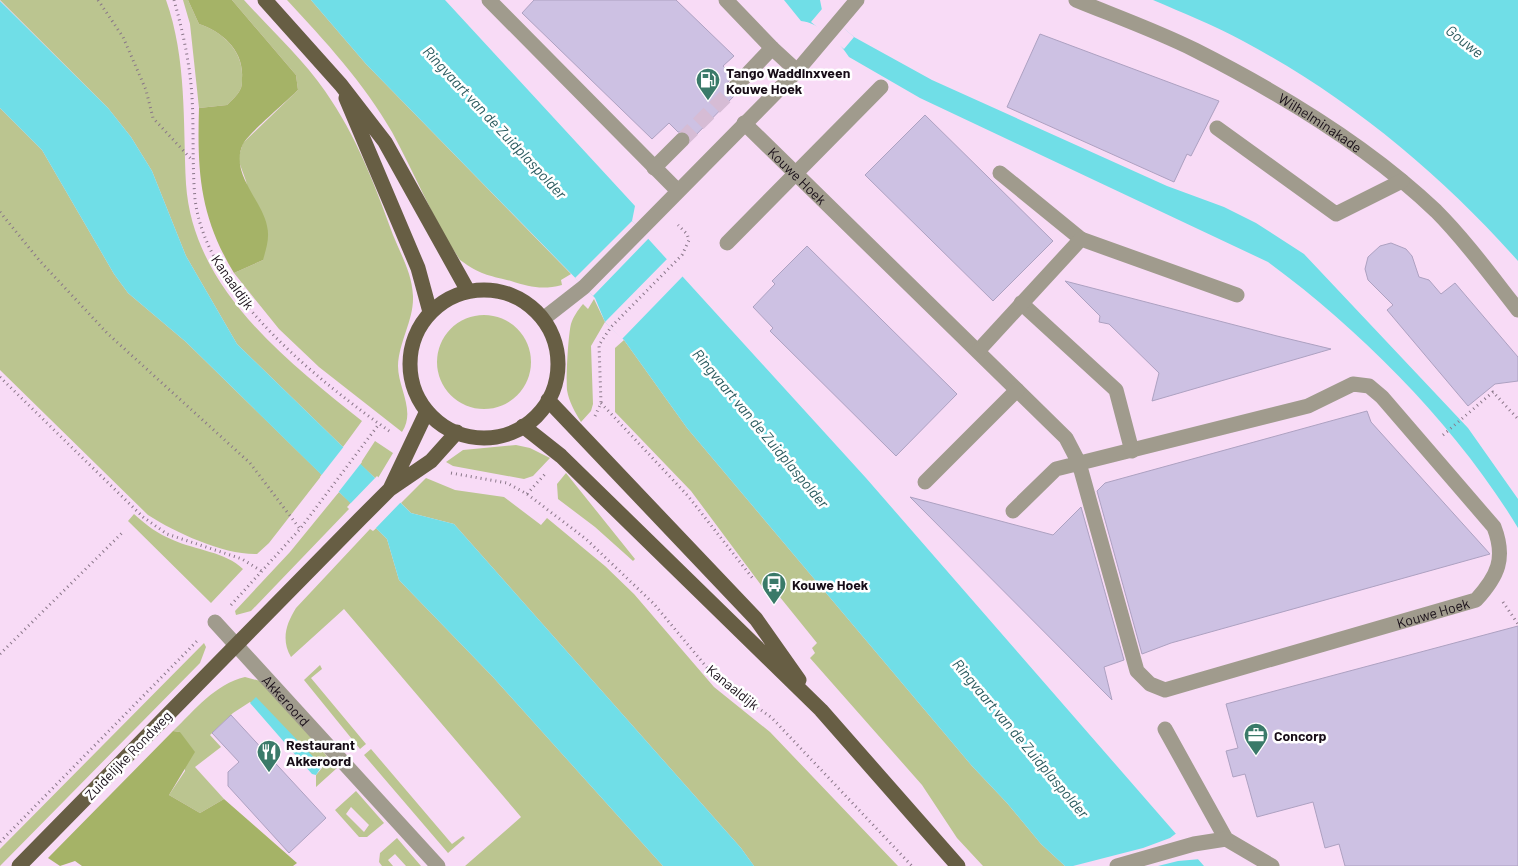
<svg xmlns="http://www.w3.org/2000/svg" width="1518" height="866" viewBox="0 0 1518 866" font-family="Barlow,sans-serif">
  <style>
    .green { fill: #bbc590; fill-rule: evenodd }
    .forest { fill: #a5b367 }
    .water { fill: #70dee7 }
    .pier { fill: #f8dbf6 }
    .building { fill: #cdc1e3; stroke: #ada1c1 }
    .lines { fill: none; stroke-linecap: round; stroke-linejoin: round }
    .minor-tunnel { stroke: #d6bcd5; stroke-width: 15; stroke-dasharray: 15 8; stroke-linecap: butt }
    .path { stroke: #897688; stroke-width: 3; stroke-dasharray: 1 4; stroke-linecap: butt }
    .minor { stroke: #a09b8d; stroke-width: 15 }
    .major { stroke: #675e44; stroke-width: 15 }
    .labels { text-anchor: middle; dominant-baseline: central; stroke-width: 5; stroke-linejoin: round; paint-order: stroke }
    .poi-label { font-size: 14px; font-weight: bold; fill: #170d17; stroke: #fff; text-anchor: start }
    .street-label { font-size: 14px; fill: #170d17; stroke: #fff }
    .water-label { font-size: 15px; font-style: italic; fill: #2b5b5f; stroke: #fff }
  </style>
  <rect width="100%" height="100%" fill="#f8dbf6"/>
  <path class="green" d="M 0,0 L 166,0 C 187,59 183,123 186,184 C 193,289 287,361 362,421 L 343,447 L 237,344 L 186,256 L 152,171 L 131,137 L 108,108 Z
    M 183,0 L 188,0 L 199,24 C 223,32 244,51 242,79 C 242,82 242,87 240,90 C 237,96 231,101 227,105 L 199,108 L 190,24 Z
    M 232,0 L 244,0 C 271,30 302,58 325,91 C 357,137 374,183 393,235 C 401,255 412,273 413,296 C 414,320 399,341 398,366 C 398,388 416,411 402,432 L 319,367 L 279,329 L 234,273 L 263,260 L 246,181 L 238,159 L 243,143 L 298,90 L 296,75 Z
    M 287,0 L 311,0 L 366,64 L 571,274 L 561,280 L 562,285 C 542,290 530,287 511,281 C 487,275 481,275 460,260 C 433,220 415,174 392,132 C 364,83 325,41 287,0 Z
    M 0,108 L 42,150 L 114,274 L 128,293 L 186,342 L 322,475 L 269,543 L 257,554 C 224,555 176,533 148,515 L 0,370 Z
    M 594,299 L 605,322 L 591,346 L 593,404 L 591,411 L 581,422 C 575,412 569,402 567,390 C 566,378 568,336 571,324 C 573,317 578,310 583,304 L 588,309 Z
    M437 362a47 47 0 1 1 94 0a47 47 0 1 1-94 0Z
    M 624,340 L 687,428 L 972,766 L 1007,803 L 1041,844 L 1065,866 L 983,866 L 957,838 L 922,785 L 810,658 L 815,653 L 812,648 L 817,643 L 771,586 L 764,589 L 691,491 L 615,412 L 615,348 Z
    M 375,441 L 393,453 L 378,478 L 375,478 L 360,464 Z
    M 516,445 L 530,448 L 550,458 L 533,476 L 524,479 L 453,466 L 446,462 L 463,450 Z
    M 566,473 L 635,559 L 633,561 L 595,527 L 558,499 L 557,484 Z
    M 426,478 L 455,490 L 504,497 L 541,525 L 547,518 L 605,566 L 634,594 L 714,687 L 770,732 L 898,866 L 754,866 L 741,848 L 454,524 L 411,513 L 401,503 Z
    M 339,492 L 351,503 L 347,507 L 349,509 L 251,611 L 236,615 L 235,611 L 290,552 Z
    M 134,514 C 146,525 158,534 173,540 C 195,550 226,552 243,569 L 211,603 L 128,521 Z
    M 376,528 L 387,539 L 399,580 L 492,676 L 663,866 L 465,866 L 521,817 L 344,609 L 291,657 C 281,640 286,624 296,608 L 370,529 L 373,531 Z
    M 204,643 L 206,647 L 200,663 L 0,866 L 0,849 Z
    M 320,665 L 322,669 L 311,678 L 366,744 L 360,749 L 304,680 Z
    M 245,677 L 264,682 L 337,768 L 316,787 L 316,775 L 322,768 L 250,702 L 233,713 L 210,735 L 221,747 L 195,767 L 224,799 L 200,813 L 169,795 L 185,771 L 180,732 L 173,731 C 195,710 215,684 245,677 Z
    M 371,749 L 452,844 L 463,836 L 465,838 L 448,853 L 364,755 Z
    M 356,791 L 384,823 L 367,837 L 359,837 L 335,810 ZM 351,807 L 369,825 L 364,832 L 346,814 Z
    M 397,838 L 421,866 L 406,866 L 395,854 L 388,860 L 393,866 L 382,866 L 379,862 L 380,853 Z"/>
  <path class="forest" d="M 188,0 L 232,0 L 296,75 L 298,90 C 287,101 248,134 243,144 C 229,173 262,200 267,226 C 270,238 266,249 263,260 L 234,273 C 200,217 197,172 199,108 L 227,105 C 231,101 237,96 240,90 C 242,87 242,82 242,78 C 244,51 223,32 199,24 Z
    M 173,731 L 180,732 L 195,752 L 169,795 L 200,813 L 224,799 L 297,863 L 293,866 L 82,866 L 75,861 L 60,866 L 48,858 Z"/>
  <path class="water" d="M 311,0 L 445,0 L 635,206 L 632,221 L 866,478 L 1204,866 L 1065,866 L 1041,844 L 1007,803 L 972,766 L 687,428 L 624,340 L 605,322 L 595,298 L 366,64 Z
    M 784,0 L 820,0 L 822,10 L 854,37 L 932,80 L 1167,186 L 1224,207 L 1256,223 L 1304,254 L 1468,428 L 1518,499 L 1518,528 C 1458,428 1362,331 1268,262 L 920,98 L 849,57 C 840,42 818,22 801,21 Z
    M 1153,0 L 1518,0 L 1518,261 C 1439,172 1348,97 1243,41 C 1214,25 1183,13 1153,0 Z
    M 0,1 L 108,108 L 131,137 L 152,171 L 186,256 L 237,344 L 411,513 L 454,524 L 741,848 L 754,866 L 663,866 L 492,676 L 399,580 L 387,539 L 186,342 L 128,293 L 114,274 L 42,150 L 0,108 Z
    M 256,697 L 322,766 L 316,775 L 312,774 L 250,703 Z"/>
  <path class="pier" d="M 822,9 L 854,37 L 844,49 L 811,22 Z
    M 632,221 L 649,238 L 593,296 L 575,278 Z
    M 669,257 L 684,275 L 622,339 L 605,322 Z
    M 345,445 L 362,462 L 337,494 L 320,477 Z
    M 377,476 L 402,501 L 374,530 L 349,505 Z
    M 1178,832 L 1201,859 L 1178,861 L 1158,866 L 1073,866 L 1143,848 L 1170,838 Z"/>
  <path class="building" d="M 534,0 L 676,0 L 734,56 L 723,66 L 733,76 L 727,83 L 727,89 L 735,95 L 691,140 L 688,133 L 678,132 L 669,123 L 652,139 L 522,13 Z
    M 1040,34 L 1219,101 L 1191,156 L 1187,154 L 1174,182 L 1007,107 Z
    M 925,115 L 1053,241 L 993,301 L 865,175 Z
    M 1391,243 L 1406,249 L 1412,256 L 1419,277 L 1429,280 L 1441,294 L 1455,283 L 1518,357 L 1518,381 L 1495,384 L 1468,406 L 1387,310 L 1393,305 L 1368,280 L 1365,269 L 1368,257 L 1380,246 Z
    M 807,246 L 957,394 L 896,456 L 770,331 L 773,328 L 753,307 L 775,284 L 772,281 Z
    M 1065,281 L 1277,336 L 1331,349 L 1152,401 L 1159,373 L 1109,324 L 1099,322 L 1100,316 Z
    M 1367,411 L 1371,422 L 1490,554 L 1171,643 L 1142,654 L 1097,491 L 1105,483 Z
    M 910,497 L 1053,535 L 1081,507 L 1124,660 L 1104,667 L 1112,700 Z
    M 1518,626 L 1518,866 L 1345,866 L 1339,844 L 1325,848 L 1313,802 L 1257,817 L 1245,774 L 1233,777 L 1226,751 L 1238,748 L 1226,704 Z
    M 231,715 L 326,818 L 289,853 L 228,786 L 228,772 L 239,762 L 212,733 Z"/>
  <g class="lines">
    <path class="minor-tunnel" d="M 682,140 L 736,86"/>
    <path class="path" d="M 98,0 L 123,37 L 146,90 L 153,118 L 192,160
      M 174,0 C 183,32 190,64 192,97 C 194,131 192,165 195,199 C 206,293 320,382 392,433
      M 0,212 L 39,260 L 107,333 L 250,463 L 300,529
      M 0,377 L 143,517 L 167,534 L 242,559 L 263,572
      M 601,403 L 688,496 L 754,580
      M 595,416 L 601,403 L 599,345 L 611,327 L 682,255 L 689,240 L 687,234 L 678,225
      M 1443,435 L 1493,392 L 1518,419
      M 451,473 L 507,483 L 527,494 L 586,539 L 654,604 L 714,676 L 772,718 L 912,866
      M 527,494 L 545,474
      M 1503,602 L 1518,624
      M 231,605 L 300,529 L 379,424
      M 0,654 L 123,532
      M 0,842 L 199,639"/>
    <g class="minor">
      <path d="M 489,0 L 677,190"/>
      <path d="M 726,0 L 772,48"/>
      <path id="s1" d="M 1076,0 C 1115,16 1157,31 1195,50 C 1280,93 1367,145 1436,211 C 1466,241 1492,277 1518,310"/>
      <path d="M 736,86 L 772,48 L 797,71"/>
      <path id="s2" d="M 744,123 L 1066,438 L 1079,463 L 1137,671 L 1150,684 L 1165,690 L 1476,600 C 1498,576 1506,558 1494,527 L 1382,397 L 1369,386 L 1353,384 L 1308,406 L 1056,469 L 1013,511"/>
      <path d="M 1217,128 L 1336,214 L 1402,181"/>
      <path d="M 654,168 L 682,140"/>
      <path d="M 1000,173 L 1081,239"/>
      <path d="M 727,243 L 881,87"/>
      <path d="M 1021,303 L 1116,390 L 1132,451"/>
      <path d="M 543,319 L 584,287 L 797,71 L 857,0"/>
      <path d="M 978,351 L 1081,239 L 1237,295"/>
      <path d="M 925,482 L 1017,390"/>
      <path id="s3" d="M 215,622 L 438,866"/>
      <path d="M 1165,729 L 1226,839 L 1272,866"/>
      <path d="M 1117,866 L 1194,844 L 1226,839"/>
    </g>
    <path class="major" d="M 265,0 L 341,85 L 385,142 L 468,291
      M 346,98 L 418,268 L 430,312
      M410 364a74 74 0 1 1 148 0a74 74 0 1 1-148 0Z
      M 548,400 L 756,619 L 799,680
      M 523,426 L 561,456 L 821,710 L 958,866
      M 390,489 L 427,411
      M 19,866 L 360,519 L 390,489 L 431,461 L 457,432"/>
  </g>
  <defs>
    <symbol id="fuel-pin" viewBox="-11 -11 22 30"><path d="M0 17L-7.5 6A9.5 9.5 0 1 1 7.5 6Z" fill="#3a7a69" stroke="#fff"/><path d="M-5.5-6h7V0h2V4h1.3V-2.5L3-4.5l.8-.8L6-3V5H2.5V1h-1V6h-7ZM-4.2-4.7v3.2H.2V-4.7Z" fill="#fff"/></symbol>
    <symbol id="bus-pin" viewBox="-11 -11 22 30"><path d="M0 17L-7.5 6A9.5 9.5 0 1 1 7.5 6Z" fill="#3a7a69" stroke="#fff"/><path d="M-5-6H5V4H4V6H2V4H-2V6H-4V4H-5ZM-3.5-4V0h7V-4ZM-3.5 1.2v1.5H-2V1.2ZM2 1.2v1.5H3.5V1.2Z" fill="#fff"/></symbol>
    <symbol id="office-pin" viewBox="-11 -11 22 30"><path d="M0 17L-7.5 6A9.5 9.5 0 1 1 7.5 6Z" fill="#3a7a69" stroke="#fff"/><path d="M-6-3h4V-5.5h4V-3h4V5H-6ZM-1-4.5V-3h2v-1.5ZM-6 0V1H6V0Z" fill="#fff"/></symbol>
    <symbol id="restaurant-pin" viewBox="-11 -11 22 30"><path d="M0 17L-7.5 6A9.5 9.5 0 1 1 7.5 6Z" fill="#3a7a69" stroke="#fff"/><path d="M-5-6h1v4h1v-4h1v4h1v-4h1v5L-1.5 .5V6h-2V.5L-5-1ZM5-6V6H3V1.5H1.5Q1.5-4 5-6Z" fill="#fff"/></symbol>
  </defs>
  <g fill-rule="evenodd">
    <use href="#fuel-pin" x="694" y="66" width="28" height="38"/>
    <use href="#bus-pin" x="760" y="570" width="28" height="38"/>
    <use href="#office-pin" x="1242" y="721" width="28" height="38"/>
    <use href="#restaurant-pin" x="255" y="738" width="28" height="38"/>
  </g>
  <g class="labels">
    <g class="poi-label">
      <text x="726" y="72">Tango Waddinxveen<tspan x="726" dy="16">Kouwe Hoek</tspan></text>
      <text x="792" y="584">Kouwe Hoek</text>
      <text x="1274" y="735">Concorp</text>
      <text x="286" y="744">Restaurant<tspan x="286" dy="16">Akkeroord</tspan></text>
    </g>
    <g class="street-label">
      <text stroke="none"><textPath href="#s1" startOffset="274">Wilhelminakade</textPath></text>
      <text stroke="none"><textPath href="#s2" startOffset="75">Kouwe Hoek</textPath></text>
      <text transform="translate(233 282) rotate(55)">Kanaaldijk</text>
      <text stroke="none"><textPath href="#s2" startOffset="1008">Kouwe Hoek</textPath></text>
      <text transform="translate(733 687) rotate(39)">Kanaaldijk</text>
      <text stroke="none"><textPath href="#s3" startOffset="106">Akkeroord</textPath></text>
      <text transform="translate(128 755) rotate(-46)">Zuidelijke Rondweg</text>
    </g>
    <g class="water-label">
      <text transform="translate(1465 41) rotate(38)">Gouwe</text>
      <text transform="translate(495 122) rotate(47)">Ringvaart van de Zuidplaspolder</text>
      <text transform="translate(761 428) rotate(50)">Ringvaart van de Zuidplaspolder</text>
      <text transform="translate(1021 738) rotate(50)">Ringvaart van de Zuidplaspolder</text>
    </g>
  </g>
</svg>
